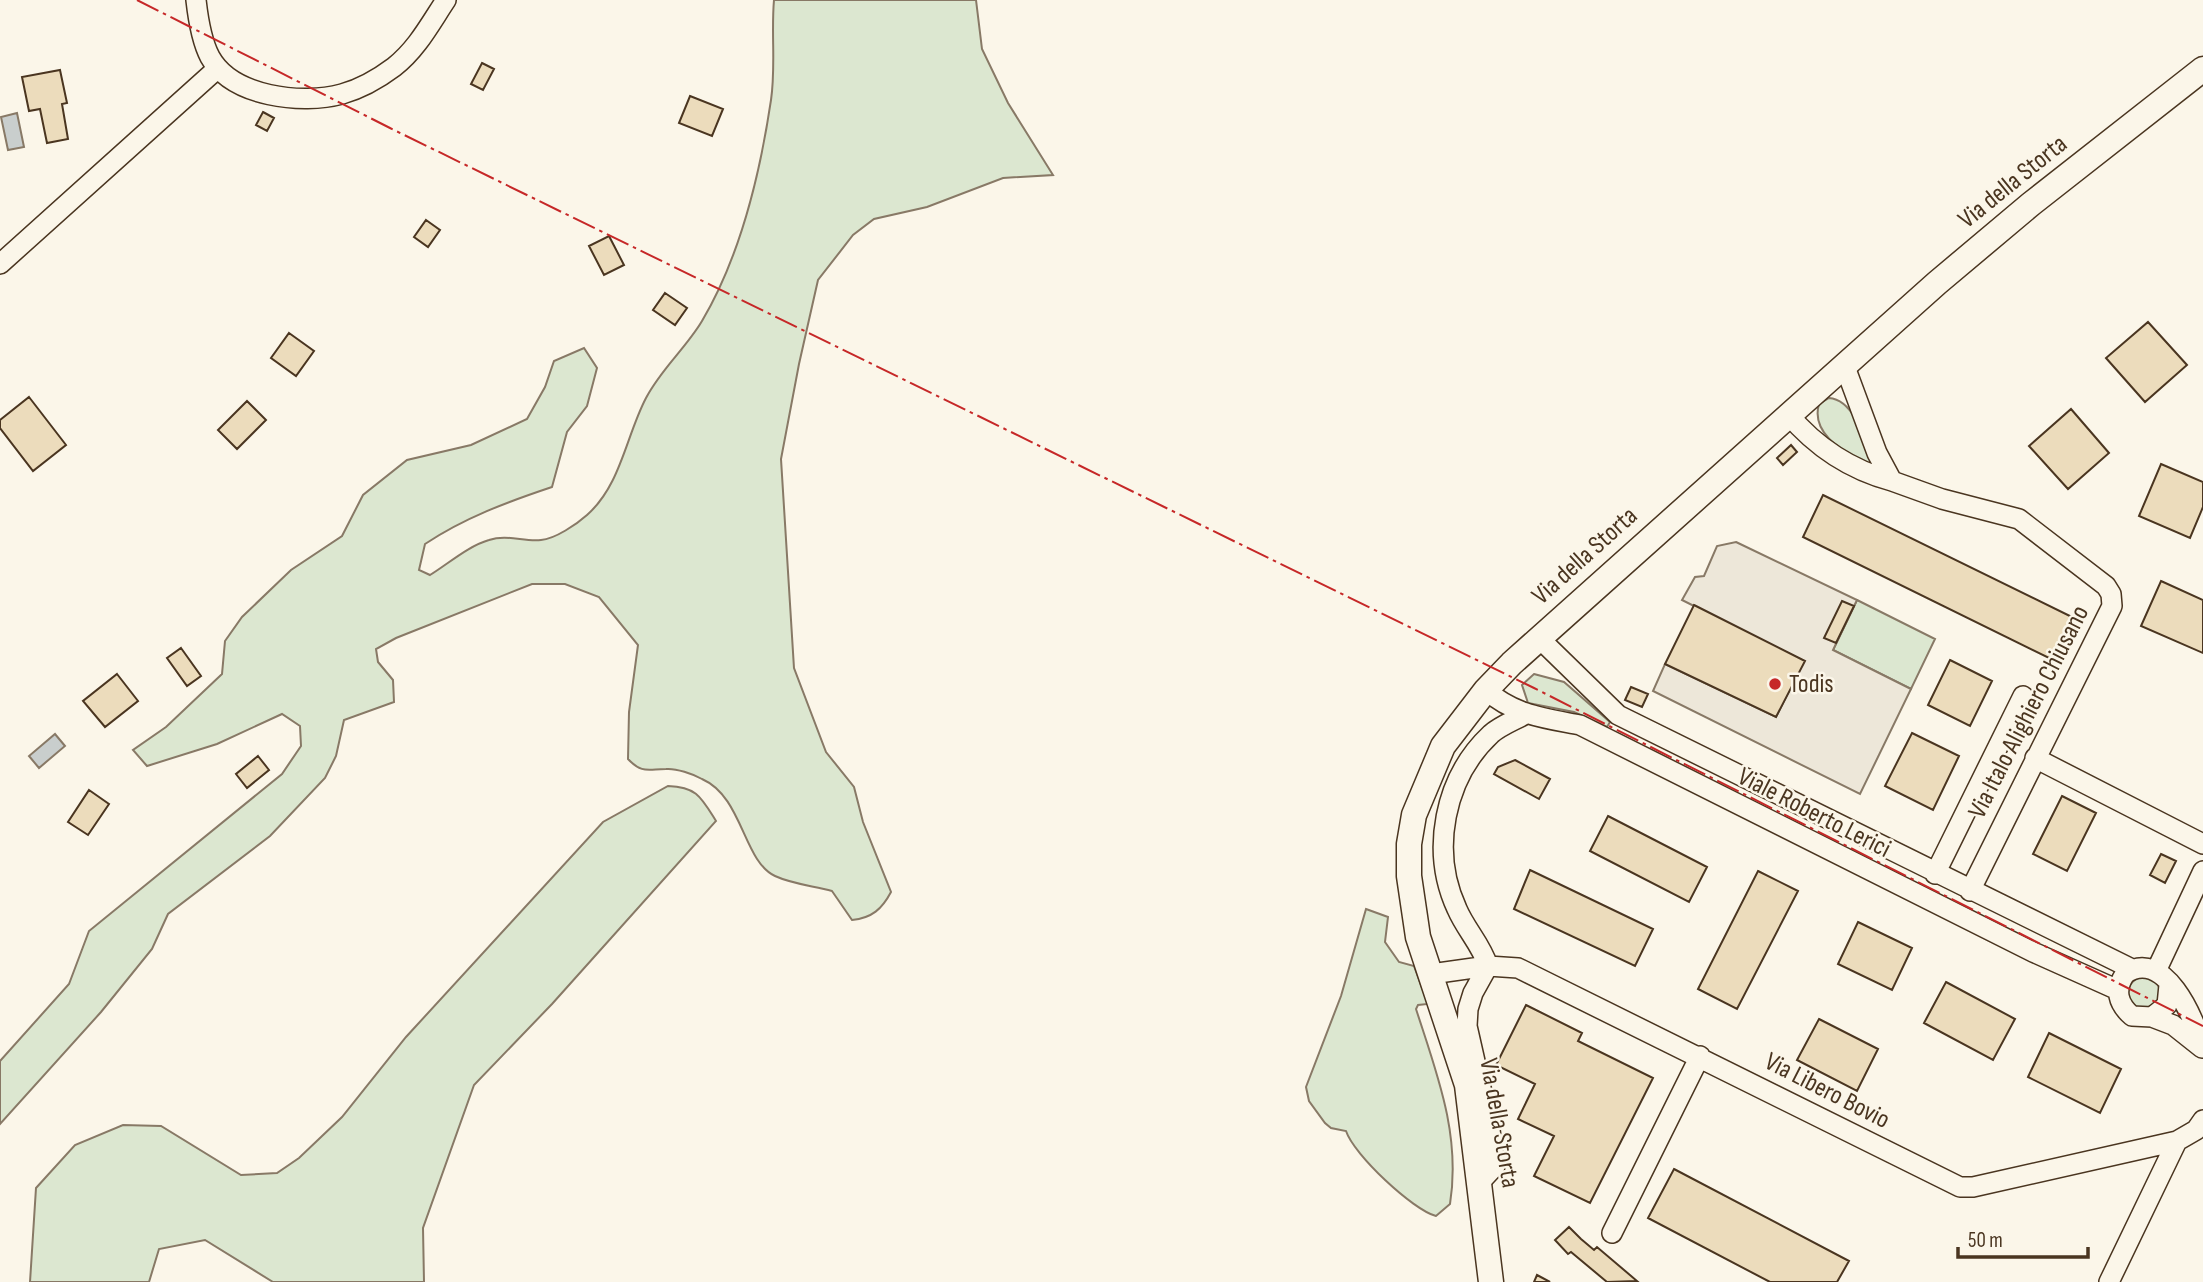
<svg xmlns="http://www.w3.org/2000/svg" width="2203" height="1282" viewBox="0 0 2203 1282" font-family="'Sofia Sans Condensed',sans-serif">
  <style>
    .green { fill: #dce7d0; stroke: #887966; stroke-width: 2 }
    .parking { fill: #ede7d9; stroke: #887966; stroke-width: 2 }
    .water { fill: #c9cecd; stroke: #887966; stroke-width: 2 }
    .building { fill: #ecdcbc; stroke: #4a3520; stroke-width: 2 }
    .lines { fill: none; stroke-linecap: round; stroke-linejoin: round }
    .minor-casing { stroke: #4a3520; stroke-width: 22 }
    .major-casing { stroke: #4a3520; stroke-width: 27 }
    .minor { stroke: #fbf6e9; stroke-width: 19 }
    .major { stroke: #fbf6e9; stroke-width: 24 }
    .power { stroke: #c62828; stroke-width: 2; stroke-dasharray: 24 5 3.5 5; stroke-linecap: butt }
    .poi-dot { fill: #c62828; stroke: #fbf6e9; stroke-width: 2.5 }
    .labels { text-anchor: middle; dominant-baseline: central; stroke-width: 5; stroke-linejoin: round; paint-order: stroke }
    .street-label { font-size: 26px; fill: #4a3520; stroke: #fbf6e9 }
    .poi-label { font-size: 26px; fill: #4a3520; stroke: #fbf6e9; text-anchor: start }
  </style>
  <rect width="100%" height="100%" fill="#fbf6e9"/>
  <path class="green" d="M 774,0 L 976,0 L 982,49 L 1008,103 L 1053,175 L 1003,178 L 927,207 L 874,219 L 853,235 L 818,280 L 799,364 L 781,459 L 794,668 L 826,752 L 854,787 L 863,822 L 891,892 C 882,909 872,918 852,920 L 832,891 C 814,886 792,884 775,876 C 743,861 743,797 702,779 C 693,774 676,768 666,769 C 648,769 642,774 628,759 L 629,712 L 638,645 L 599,597 L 565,584 L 532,584 L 396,638 L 376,649 L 378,662 L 393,680 L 394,702 L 344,720 L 336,756 L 325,778 L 270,836 L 168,914 L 152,949 L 101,1012 L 0,1124 L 0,1061 L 69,984 L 89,931 L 282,774 L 301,746 L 300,726 L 282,714 L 217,744 L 147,766 L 133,750 L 166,727 L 222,674 L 225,641 L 242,617 L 291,570 L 342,536 L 363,495 L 407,460 L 471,445 L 527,419 L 545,387 L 554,361 L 584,348 L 597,368 L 587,406 L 567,432 L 552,487 C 507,502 464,518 425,544 L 419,570 L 430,575 C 448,564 468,546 489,540 C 507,534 524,542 541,540 C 555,539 577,524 587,515 C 621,485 626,436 646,398 C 661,369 686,348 702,321 C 740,257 760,174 771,100 C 776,66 771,34 774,0 Z
    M 1829,398 C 1857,400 1867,448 1876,471 C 1854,456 1809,438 1819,404 Z
    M 1857,600 L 1935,639 L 1911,689 L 1833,650 Z
    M 1534,674 L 1564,682 L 1610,722 L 1607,727 L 1574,712 L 1528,703 L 1522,685 Z
    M 668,786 C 697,787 701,797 716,821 L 552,1004 L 474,1085 L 423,1228 L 424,1282 L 273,1282 L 205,1240 L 159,1249 L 149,1282 L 30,1282 L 36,1188 L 75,1145 L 123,1125 L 161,1126 L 241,1175 L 277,1173 L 299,1158 L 342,1117 L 406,1037 L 603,822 Z
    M 1366,909 L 1388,917 L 1385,942 L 1399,962 L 1414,966 L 1428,1004 L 1418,1005 L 1416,1009 C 1437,1074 1461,1135 1450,1204 L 1436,1216 C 1413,1210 1354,1155 1346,1131 L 1331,1128 L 1325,1123 L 1309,1101 L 1306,1087 L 1341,996 Z
    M2128 993a16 16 0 1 1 32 0a16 16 0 1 1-32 0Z"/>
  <path class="parking" d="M 1736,542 L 1857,600 L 1833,650 L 1911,689 L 1860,794 L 1653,691 L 1665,664 L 1776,717 L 1804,661 L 1682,600 L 1695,577 L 1704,576 L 1717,546 Z"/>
  <path class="water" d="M 17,113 L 24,147 L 8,150 L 1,117 Z
    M 55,734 L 65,746 L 39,768 L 29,756 Z"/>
  <path class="building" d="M 482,63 L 494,69 L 483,90 L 471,84 Z
    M 60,70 L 67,103 L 62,104 L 68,139 L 47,143 L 40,109 L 29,111 L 22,77 Z
    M 690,96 L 723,109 L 712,136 L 679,123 Z
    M 263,112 L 274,118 L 267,131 L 256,125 Z
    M 426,220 L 440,230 L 428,247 L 414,237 Z
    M 609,236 L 624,265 L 604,275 L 589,246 Z
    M 665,293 L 687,308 L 675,325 L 653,310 Z
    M 2148,322 L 2187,365 L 2145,402 L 2106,358 Z
    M 289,333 L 314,351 L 296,376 L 271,358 Z
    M 29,397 L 66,445 L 33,471 L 0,428 L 0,420 Z
    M 247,401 L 266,420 L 237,449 L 218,430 Z
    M 2071,409 L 2109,453 L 2068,489 L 2029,446 Z
    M 1791,445 L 1797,452 L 1783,465 L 1777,458 Z
    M 2161,464 L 2203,482 L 2203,507 L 2190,538 L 2139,516 Z
    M 1823,495 L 2074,618 L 2053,660 L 1803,537 Z
    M 2161,581 L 2203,600 L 2203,653 L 2141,626 Z
    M 1842,601 L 1854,606 L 1836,643 L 1824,638 Z
    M 1694,605 L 1805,661 L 1776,717 L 1665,664 Z
    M 181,648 L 201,676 L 187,686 L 167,658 Z
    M 1950,660 L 1992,681 L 1970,726 L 1928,705 Z
    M 117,674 L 138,701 L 105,727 L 83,701 Z
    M 1631,687 L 1648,694 L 1642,707 L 1625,700 Z
    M 1912,733 L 1959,756 L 1933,810 L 1885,786 Z
    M 258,756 L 269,770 L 247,788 L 236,774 Z
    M 1515,760 L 1550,779 L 1539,799 L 1494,774 L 1498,767 Z
    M 89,790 L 109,804 L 88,835 L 68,822 Z
    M 2062,796 L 2096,813 L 2067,871 L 2033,854 Z
    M 1608,816 L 1707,867 L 1689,902 L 1590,851 Z
    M 2161,854 L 2176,861 L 2165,883 L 2150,875 Z
    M 1530,870 L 1653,929 L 1635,966 L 1514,909 Z
    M 1758,871 L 1798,891 L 1737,1009 L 1698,989 Z
    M 1858,922 L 1912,948 L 1892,990 L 1838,964 Z
    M 1946,982 L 2015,1019 L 1993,1060 L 1924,1023 Z
    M 1526,1005 L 1582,1033 L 1578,1041 L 1653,1078 L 1590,1203 L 1534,1176 L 1554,1136 L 1518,1119 L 1535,1084 L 1496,1065 Z
    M 1819,1019 L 1878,1049 L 1857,1091 L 1797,1060 Z
    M 2049,1033 L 2121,1069 L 2100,1113 L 2028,1077 Z
    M 1674,1169 L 1849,1261 L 1837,1282 L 1770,1282 L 1648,1218 Z
    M 1569,1227 L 1581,1239 L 1594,1250 L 1597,1247 L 1637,1281 L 1607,1282 L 1571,1252 L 1568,1254 L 1555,1240 Z
    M 1537,1275 L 1550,1282 L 1534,1282 Z"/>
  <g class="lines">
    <defs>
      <path id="minor" d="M 196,0 C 198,18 201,40 210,57 C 232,97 302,105 342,94 C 360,89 378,79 394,67 C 417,49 430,24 446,0
        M 0,264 L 218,68
        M 1788,414 C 1815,446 1851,470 1892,481 L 1877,453 L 1844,364
        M 1892,481 L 1942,499 L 2019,519 L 2106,586 L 2111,594 L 2112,606 L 1970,891
        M 1539,638 L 1618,715 L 2132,969
        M 1486,690 C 1514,715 1544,718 1580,725 L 2033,952 L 2118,990
        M 2035,758 L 2203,844
        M 1935,874 L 2023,696
        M 2157,969 L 2203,871
        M 1431,974 L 1488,966 L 1518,968 L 1960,1187 L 1973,1187 L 2177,1141 L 2196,1130 L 2203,1120
        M 2152,1017 L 2173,1025 L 2202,1048 C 2196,1019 2163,946 2125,974 C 2114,990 2118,1004 2132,1016 L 2152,1017 L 2167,1005 L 2169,985
        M 1480,1182 L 1495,1166 L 1489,1123 L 1467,1026 L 1468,1009 L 1473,993 L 1488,966 C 1481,944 1466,930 1457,909 C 1430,851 1444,778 1491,734 C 1500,726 1513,721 1524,715
        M 1612,1233 L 1700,1056
        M 2109,1282 L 2177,1141"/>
      <path id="major" d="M 1491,1282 L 1467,1085 L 1418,937 L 1409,876 L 1409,844 L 1414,815 L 1443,746 L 1486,690 L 1512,663 L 1937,283 L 2031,204 L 2203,69"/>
    </defs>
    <use href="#minor" class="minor-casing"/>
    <use href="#major" class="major-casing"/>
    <use href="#minor" class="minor"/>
    <use href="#major" class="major"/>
    <path class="power" d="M 137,0 L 390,128 L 1534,688 L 2203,1026"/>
  </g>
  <circle class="poi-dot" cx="1775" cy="684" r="7"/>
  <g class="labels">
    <g class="street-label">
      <text transform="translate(2013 182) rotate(-39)">Via della Storta</text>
      <text transform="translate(1585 556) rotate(-42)">Via della Storta</text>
      <text transform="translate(2029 712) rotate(-63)">Via Italo Alighiero Chiusano</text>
      <text transform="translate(1814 813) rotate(27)">Viale Roberto Lerici</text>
      <text transform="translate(1827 1091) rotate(27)">Via Libero Bovio</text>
      <text transform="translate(1499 1123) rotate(80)">Via della Storta</text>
    </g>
    <g class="poi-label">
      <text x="1789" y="684">Todis</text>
    </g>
  </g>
  <path d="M1958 1247v10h130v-10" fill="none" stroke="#4a3520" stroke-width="3.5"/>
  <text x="1968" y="1247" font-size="21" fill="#4a3520" stroke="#fbf6e9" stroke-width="5" paint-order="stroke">50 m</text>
</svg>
